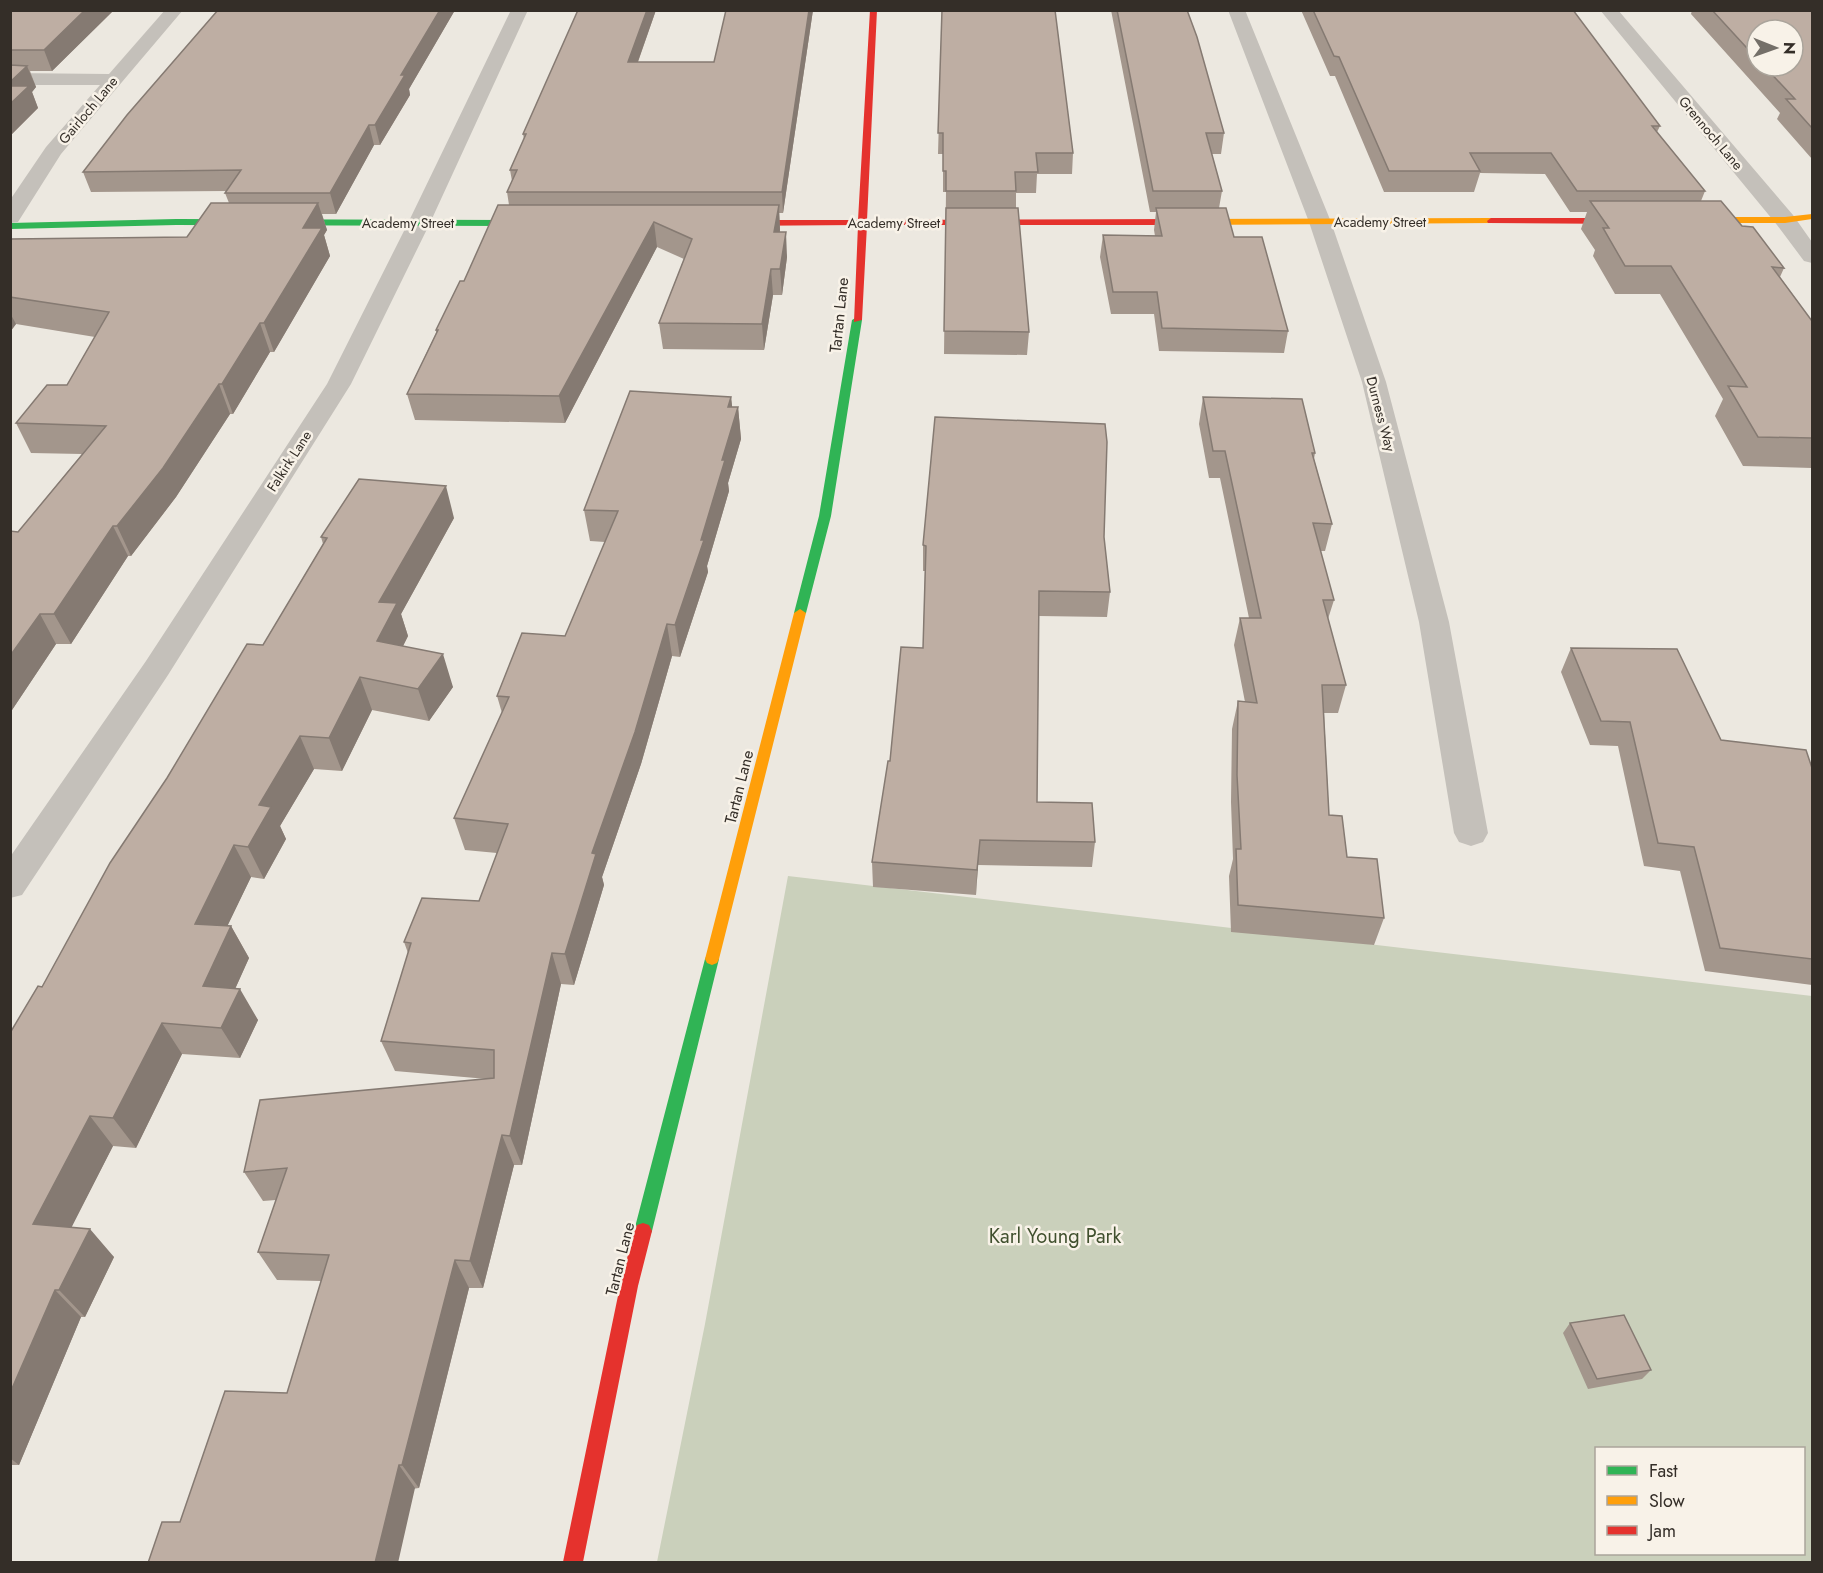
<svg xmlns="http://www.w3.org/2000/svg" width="1823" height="1573" viewBox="0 0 1823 1573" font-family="Jost,sans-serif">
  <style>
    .green { fill: #cad0bb; fill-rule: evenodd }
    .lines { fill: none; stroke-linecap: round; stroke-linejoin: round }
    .street { fill: #c4c0ba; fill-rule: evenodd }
    .fast { fill: #30b455; fill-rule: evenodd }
    .slow { fill: #ff9f0a; fill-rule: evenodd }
    .jam { fill: #e5322d; fill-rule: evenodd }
    .wall { fill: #a3968c; fill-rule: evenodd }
    .shaded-wall { fill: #857a72 }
    .building { fill: #beaea3; stroke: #857a72; stroke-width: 1.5 }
    .labels { text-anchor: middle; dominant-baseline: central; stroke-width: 5; stroke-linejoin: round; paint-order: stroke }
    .far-street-label { font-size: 14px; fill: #342e28; stroke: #f8f2e8 }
    .street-label { font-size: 16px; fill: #342e28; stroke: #f8f2e8 }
    .near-park-label { font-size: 20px; fill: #40502e; stroke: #f8f2e8 }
  </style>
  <rect width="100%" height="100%" fill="#ece8e0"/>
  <path class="green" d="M 788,876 L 1812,996 L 1812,1562 L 657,1562 L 705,1324 ZM 1596,1448 L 1804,1448 L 1804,1554 L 1596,1554 Z"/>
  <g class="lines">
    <path class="street" d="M 165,10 L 183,10 L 61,154 L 18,222 L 10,223 L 10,200 L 46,147 L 100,85 L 10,85 L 10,73 L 109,74 Z
      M 511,10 L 528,10 L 430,223 L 351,384 L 168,675 L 22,895 L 10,898 L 10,857 L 146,661 L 327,384 L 408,223 Z
      M 1228,10 L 1245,10 L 1331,222 L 1386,382 L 1449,622 L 1488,833 L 1483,842 L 1471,846 L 1459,842 L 1454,833 L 1419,622 L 1362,382 L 1309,222 Z
      M 1600,10 L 1618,10 L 1793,215 L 1812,242 L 1812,263 L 1804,261 L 1777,225 Z"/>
    <path class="fast" d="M 176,219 L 536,220 L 540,223 L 536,226 L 176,225 L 10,229 L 10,223 Z
      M 857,317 L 862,320 L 831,516 L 806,613 L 800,617 L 794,613 L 819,516 L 852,320 Z
      M 712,953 L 717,955 L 719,959 L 652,1231 L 649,1237 L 643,1239 L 637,1237 L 634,1231 L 705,959 L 707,955 Z"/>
    <path class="slow" d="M 1812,214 L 1812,219 L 1785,223 L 1691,223 L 1687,220 L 1691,217 L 1785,217 Z
      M 1491,218 L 1495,221 L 1494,223 L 1184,225 L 1180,222 L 1184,219 Z
      M 800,609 L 806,613 L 719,959 L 717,963 L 712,965 L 707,963 L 705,959 L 794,613 Z"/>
    <path class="jam" d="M 870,10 L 877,10 L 867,220 L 1184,219 L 1188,222 L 1184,225 L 867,225 L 862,320 L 854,322 L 858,225 L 734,226 L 730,223 L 734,220 L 858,220 Z
      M 1491,218 L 1628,218 L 1632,221 L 1628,224 L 1488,223 L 1487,221 Z
      M 643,1223 L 649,1225 L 652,1231 L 638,1286 L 583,1562 L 563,1562 L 620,1286 L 634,1231 L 637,1225 Z"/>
  </g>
  <path class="wall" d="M 10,10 L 114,10 L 52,71 L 30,71 L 36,87 L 32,92 L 38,108 L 10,136 Z
    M 218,10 L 455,10 L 409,89 L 410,95 L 380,145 L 374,145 L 336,214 L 322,214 L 327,230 L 324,235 L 330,256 L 274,352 L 270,352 L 233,414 L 230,414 L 176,497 L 131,556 L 128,556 L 71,644 L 56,644 L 10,713 L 18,532 L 82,454 L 31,453 L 16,423 L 67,385 L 95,337 L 16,324 L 10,332 L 10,239 L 187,237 L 229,203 L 225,193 L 226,191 L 91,192 L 83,172 Z
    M 656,10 L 638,62 L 714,62 L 726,10 L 813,10 L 783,213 L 779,213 L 780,232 L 787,257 L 782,295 L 773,295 L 764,350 L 663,349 L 659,323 L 684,259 L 657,247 L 565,423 L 415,420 L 407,394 L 436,333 L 436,330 L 509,205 L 507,192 L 512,181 L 510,170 L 524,139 L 523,134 Z
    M 936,10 L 1055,10 L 1073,153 L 1072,174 L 1037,174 L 1036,193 L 1016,193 L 1016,208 L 1029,332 L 1027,355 L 944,354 L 946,192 L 943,192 L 943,154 L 938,154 L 942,12 L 936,12 Z
    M 1111,10 L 1187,10 L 1224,133 L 1221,154 L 1212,154 L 1222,191 L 1219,208 L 1234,237 L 1288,331 L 1284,353 L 1159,351 L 1154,314 L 1111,314 L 1100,257 L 1103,235 L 1155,236 L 1154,230 L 1156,212 L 1150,212 Z
    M 1301,10 L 1573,10 L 1660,126 L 1657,132 L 1705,191 L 1701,201 L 1742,226 L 1784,268 L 1780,277 L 1812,321 L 1812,468 L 1743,466 L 1715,416 L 1723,399 L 1660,294 L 1615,294 L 1593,256 L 1595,250 L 1581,229 L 1587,212 L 1570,212 L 1545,174 L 1480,173 L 1474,192 L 1384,192 L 1335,76 L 1330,76 Z
    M 1692,10 L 1812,10 L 1812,159 L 1777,119 L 1780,113 L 1691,14 ZM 1757,30 L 1793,66 L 1757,66 Z
    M 731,397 L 732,407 L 738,407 L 741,439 L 728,483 L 729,491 L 707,566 L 708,572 L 680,657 L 672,656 L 641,764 L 602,877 L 604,885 L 574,985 L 561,984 L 522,1165 L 514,1165 L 483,1288 L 469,1288 L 419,1488 L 180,1522 L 287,1393 L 321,1281 L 277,1280 L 258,1252 L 276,1200 L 263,1201 L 244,1172 L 487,1079 L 395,1071 L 381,1041 L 408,953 L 404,942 L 479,901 L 497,853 L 465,850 L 454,818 L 502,713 L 497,696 L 565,636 L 605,542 L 590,541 L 584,510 Z
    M 1203,397 L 1315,453 L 1314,459 L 1332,524 L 1325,551 L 1320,551 L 1334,600 L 1328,619 L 1346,685 L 1338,713 L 1324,713 L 1329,815 L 1347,857 L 1384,918 L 1374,945 L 1231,932 L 1229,876 L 1233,859 L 1231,802 L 1232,729 L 1238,701 L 1245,702 L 1234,645 L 1240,618 L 1249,618 L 1220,478 L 1209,478 L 1199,424 Z
    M 454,518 L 401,614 L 408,636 L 403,646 L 453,687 L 429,721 L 372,710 L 342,771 L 314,769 L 280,826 L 286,839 L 264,879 L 251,877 L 227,926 L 231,926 L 249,958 L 235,989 L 258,1020 L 240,1058 L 182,1054 L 136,1148 L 113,1146 L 71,1227 L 114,1257 L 85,1317 L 81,1317 L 19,1465 L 10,1465 L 10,1033 L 42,987 L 263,645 L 323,544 L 321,537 Z
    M 1104,537 L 1110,592 L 1107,617 L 1039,616 L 1037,802 L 1095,842 L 1092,867 L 978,865 L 976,895 L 873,887 L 872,862 L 890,761 L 923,648 L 925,571 L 923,571 L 923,545 Z
    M 1571,648 L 1721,740 L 1812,768 L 1812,985 L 1705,971 L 1680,871 L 1644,866 L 1618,746 L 1590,745 L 1561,672 Z
    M 1570,1323 L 1651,1370 L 1642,1379 L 1588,1389 L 1563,1333 Z"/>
  <path class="shaded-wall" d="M 85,10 L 114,10 L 52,71 L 44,50 Z
    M 440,10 L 455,10 L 409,89 L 410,95 L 380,145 L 375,125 L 401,75 Z
    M 647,10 L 656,10 L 631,81 L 628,62 Z
    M 809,10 L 813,10 L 783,213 L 782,192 Z
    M 27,66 L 36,87 L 32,92 L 38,108 L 10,136 L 10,82 Z
    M 369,125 L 374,145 L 336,214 L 330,193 Z
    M 318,203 L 327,230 L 324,235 L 330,256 L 274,352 L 264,323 L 303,228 Z
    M 779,205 L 780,230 L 776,257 L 774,232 Z
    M 654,222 L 657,247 L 565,423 L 559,396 Z
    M 786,232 L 787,257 L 782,295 L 780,269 Z
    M 771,269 L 773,295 L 764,350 L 762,324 Z
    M 10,313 L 16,324 L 10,332 Z
    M 260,323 L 270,352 L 233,414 L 222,384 Z
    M 219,384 L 230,414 L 176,497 L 131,556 L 117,526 Z
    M 731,397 L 734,422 L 738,407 L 741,439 L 728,483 L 729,491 L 707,566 L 708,572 L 680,657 L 675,625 L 701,540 L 722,460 L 728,407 Z
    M 446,486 L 454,518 L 401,614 L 408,636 L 389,674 L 377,641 L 379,602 Z
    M 113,526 L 128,556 L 71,644 L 54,614 Z
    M 40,614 L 56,644 L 10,713 L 10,656 Z
    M 667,624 L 672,656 L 641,764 L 602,877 L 604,885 L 574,985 L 565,954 L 592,853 Z
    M 443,654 L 453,687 L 429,721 L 418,689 Z
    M 360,677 L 372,710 L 342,771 L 329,738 Z
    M 300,736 L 314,769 L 280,826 L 286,839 L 264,879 L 248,847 L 259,805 Z
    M 980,840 L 978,865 L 976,895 L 977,870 Z
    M 234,845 L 251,877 L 213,956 L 195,924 Z
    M 231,926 L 249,958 L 222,1018 L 203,986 Z
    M 552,953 L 561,984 L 522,1165 L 510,1136 Z
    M 240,989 L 258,1020 L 240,1058 L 221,1028 Z
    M 162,1023 L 182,1054 L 136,1148 L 113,1118 Z
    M 90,1116 L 113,1146 L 59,1252 L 33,1224 Z
    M 502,1135 L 514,1165 L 483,1288 L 470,1261 Z
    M 90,1229 L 114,1257 L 85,1317 L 59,1290 Z
    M 455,1260 L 469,1288 L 419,1488 L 402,1465 Z
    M 55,1290 L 81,1317 L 19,1465 L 10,1458 L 10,1393 Z
    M 399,1465 L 415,1488 L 398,1563 L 375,1563 Z"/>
  <path class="building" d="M 10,10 L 85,10 L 44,50 L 10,50 Z
    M 218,10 L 440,10 L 401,75 L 405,75 L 375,125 L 369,125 L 330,193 L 225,193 L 241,170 L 83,172 L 127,115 Z
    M 578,10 L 647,10 L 628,62 L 714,62 L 726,10 L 809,10 L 782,192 L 507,192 L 517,170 L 510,170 L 526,134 L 523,134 Z
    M 942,10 L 1055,10 L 1073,153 L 1036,153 L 1038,172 L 1015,172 L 1016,191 L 946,191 L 946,171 L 943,171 L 943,133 L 938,133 Z
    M 1117,10 L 1187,10 L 1197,37 L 1224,133 L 1206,133 L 1222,191 L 1153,191 Z
    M 1313,10 L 1573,10 L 1660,126 L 1652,126 L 1705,191 L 1577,191 L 1551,153 L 1470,153 L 1480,171 L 1389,171 L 1339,57 L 1334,56 Z
    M 1712,10 L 1812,10 L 1812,128 L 1786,99 L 1795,99 L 1764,66 L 1793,66 L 1793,30 L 1757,30 L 1757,59 Z
    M 10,65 L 27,66 L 10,82 Z
    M 10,86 L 29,86 L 10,104 Z
    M 1590,201 L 1721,201 L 1742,226 L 1753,227 L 1784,268 L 1772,267 L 1812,321 L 1812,438 L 1758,437 L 1728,386 L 1747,387 L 1671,266 L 1625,266 L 1603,228 L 1609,228 Z
    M 211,203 L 318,203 L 303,228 L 322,228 L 264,323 L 260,323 L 222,384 L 219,384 L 163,468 L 117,526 L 113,526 L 54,614 L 40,614 L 10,656 L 10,531 L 18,532 L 106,426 L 16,423 L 47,385 L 67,385 L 109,312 L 10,297 L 10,239 L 187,237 Z
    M 498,205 L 779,205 L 774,232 L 786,232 L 780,269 L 771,269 L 762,324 L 659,323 L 692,239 L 654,222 L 559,396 L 407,394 L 438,330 L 436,330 L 460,281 L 464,281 Z
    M 946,208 L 1018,208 L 1029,332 L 944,331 Z
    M 1156,208 L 1226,208 L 1234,237 L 1262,237 L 1288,331 L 1162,328 L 1157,292 L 1113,292 L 1103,235 L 1162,236 Z
    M 630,391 L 731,397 L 728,407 L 738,407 L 722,460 L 725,460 L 701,540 L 704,540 L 675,625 L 667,624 L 635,732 L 592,853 L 596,854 L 565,954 L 552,953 L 510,1136 L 502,1135 L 470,1261 L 455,1260 L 402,1465 L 399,1465 L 375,1563 L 148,1563 L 162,1522 L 180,1522 L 225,1391 L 287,1393 L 329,1255 L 258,1252 L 287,1168 L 244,1172 L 260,1100 L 494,1078 L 494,1050 L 381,1041 L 411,943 L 404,942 L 422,898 L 479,901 L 508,824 L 454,818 L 509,697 L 497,696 L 522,633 L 565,636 L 618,511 L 584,510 Z
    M 1203,397 L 1302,399 L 1315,453 L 1312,453 L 1332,524 L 1313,523 L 1334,600 L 1323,600 L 1346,685 L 1322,685 L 1329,815 L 1342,816 L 1347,857 L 1377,859 L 1384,918 L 1238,905 L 1236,849 L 1241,849 L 1237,775 L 1238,701 L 1257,703 L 1240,618 L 1261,618 L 1225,451 L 1213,451 Z
    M 935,417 L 1105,424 L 1107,442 L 1104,537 L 1110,592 L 1039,591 L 1037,802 L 1092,803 L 1095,842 L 980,840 L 977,870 L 872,862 L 888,761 L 890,761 L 901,647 L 923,648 L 926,546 L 923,545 Z
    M 359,479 L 446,486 L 379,602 L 397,603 L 377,641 L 443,654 L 418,689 L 360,677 L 329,738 L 300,736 L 259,805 L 271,807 L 248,847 L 234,845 L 195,924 L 231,926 L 203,986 L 240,989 L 221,1028 L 162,1023 L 113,1118 L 90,1116 L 33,1224 L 90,1229 L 59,1290 L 55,1290 L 10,1393 L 10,1033 L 38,986 L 42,987 L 110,863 L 167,778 L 247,644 L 263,645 L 327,538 L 321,537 Z
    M 1571,648 L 1677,649 L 1721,740 L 1806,750 L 1812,768 L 1812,959 L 1720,948 L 1694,847 L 1658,843 L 1630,722 L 1601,721 Z
    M 1624,1315 L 1651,1370 L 1597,1379 L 1570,1323 Z"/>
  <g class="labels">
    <g class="far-street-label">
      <text transform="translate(88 110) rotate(-50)">Gairloch Lane</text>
      <text transform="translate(1711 133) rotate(50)">Grennoch Lane</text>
      <text x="1380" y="222">Academy Street</text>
      <text x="408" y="223">Academy Street</text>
      <text x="894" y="223">Academy Street</text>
      <text transform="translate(1381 414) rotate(75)">Durness Way</text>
      <text transform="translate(289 461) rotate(-57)">Falkirk Lane</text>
    </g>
    <g class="street-label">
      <text transform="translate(839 315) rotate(-84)">Tartan Lane</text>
      <text transform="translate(739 787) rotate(-76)">Tartan Lane</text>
      <text transform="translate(620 1259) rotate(-76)">Tartan Lane</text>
    </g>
    <g class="near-park-label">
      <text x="1055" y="1236">Karl Young Park</text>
    </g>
  </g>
  <rect width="1823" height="1573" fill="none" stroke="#342e28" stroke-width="24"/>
  <rect x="1595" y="1447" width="210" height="108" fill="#f8f2e8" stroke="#aaa49b" stroke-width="1.5"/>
  <rect x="1607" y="1466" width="30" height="9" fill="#30b455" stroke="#aaa49b" stroke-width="1.5"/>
  <text x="1649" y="1477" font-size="18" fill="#342e28">Fast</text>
  <rect x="1607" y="1496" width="30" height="9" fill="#ff9f0a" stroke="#aaa49b" stroke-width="1.5"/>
  <text x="1649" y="1507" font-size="18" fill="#342e28">Slow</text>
  <rect x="1607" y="1526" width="30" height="9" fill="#e5322d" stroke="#aaa49b" stroke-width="1.5"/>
  <text x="1649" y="1537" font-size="18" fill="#342e28">Jam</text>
  <g transform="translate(1775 48) rotate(91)"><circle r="28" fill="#f8f2e8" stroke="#aaa49b" stroke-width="1.5"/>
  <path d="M0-4.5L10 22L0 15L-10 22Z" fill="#746f68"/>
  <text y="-9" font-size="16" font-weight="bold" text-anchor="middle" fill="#342e28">N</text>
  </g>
</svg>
